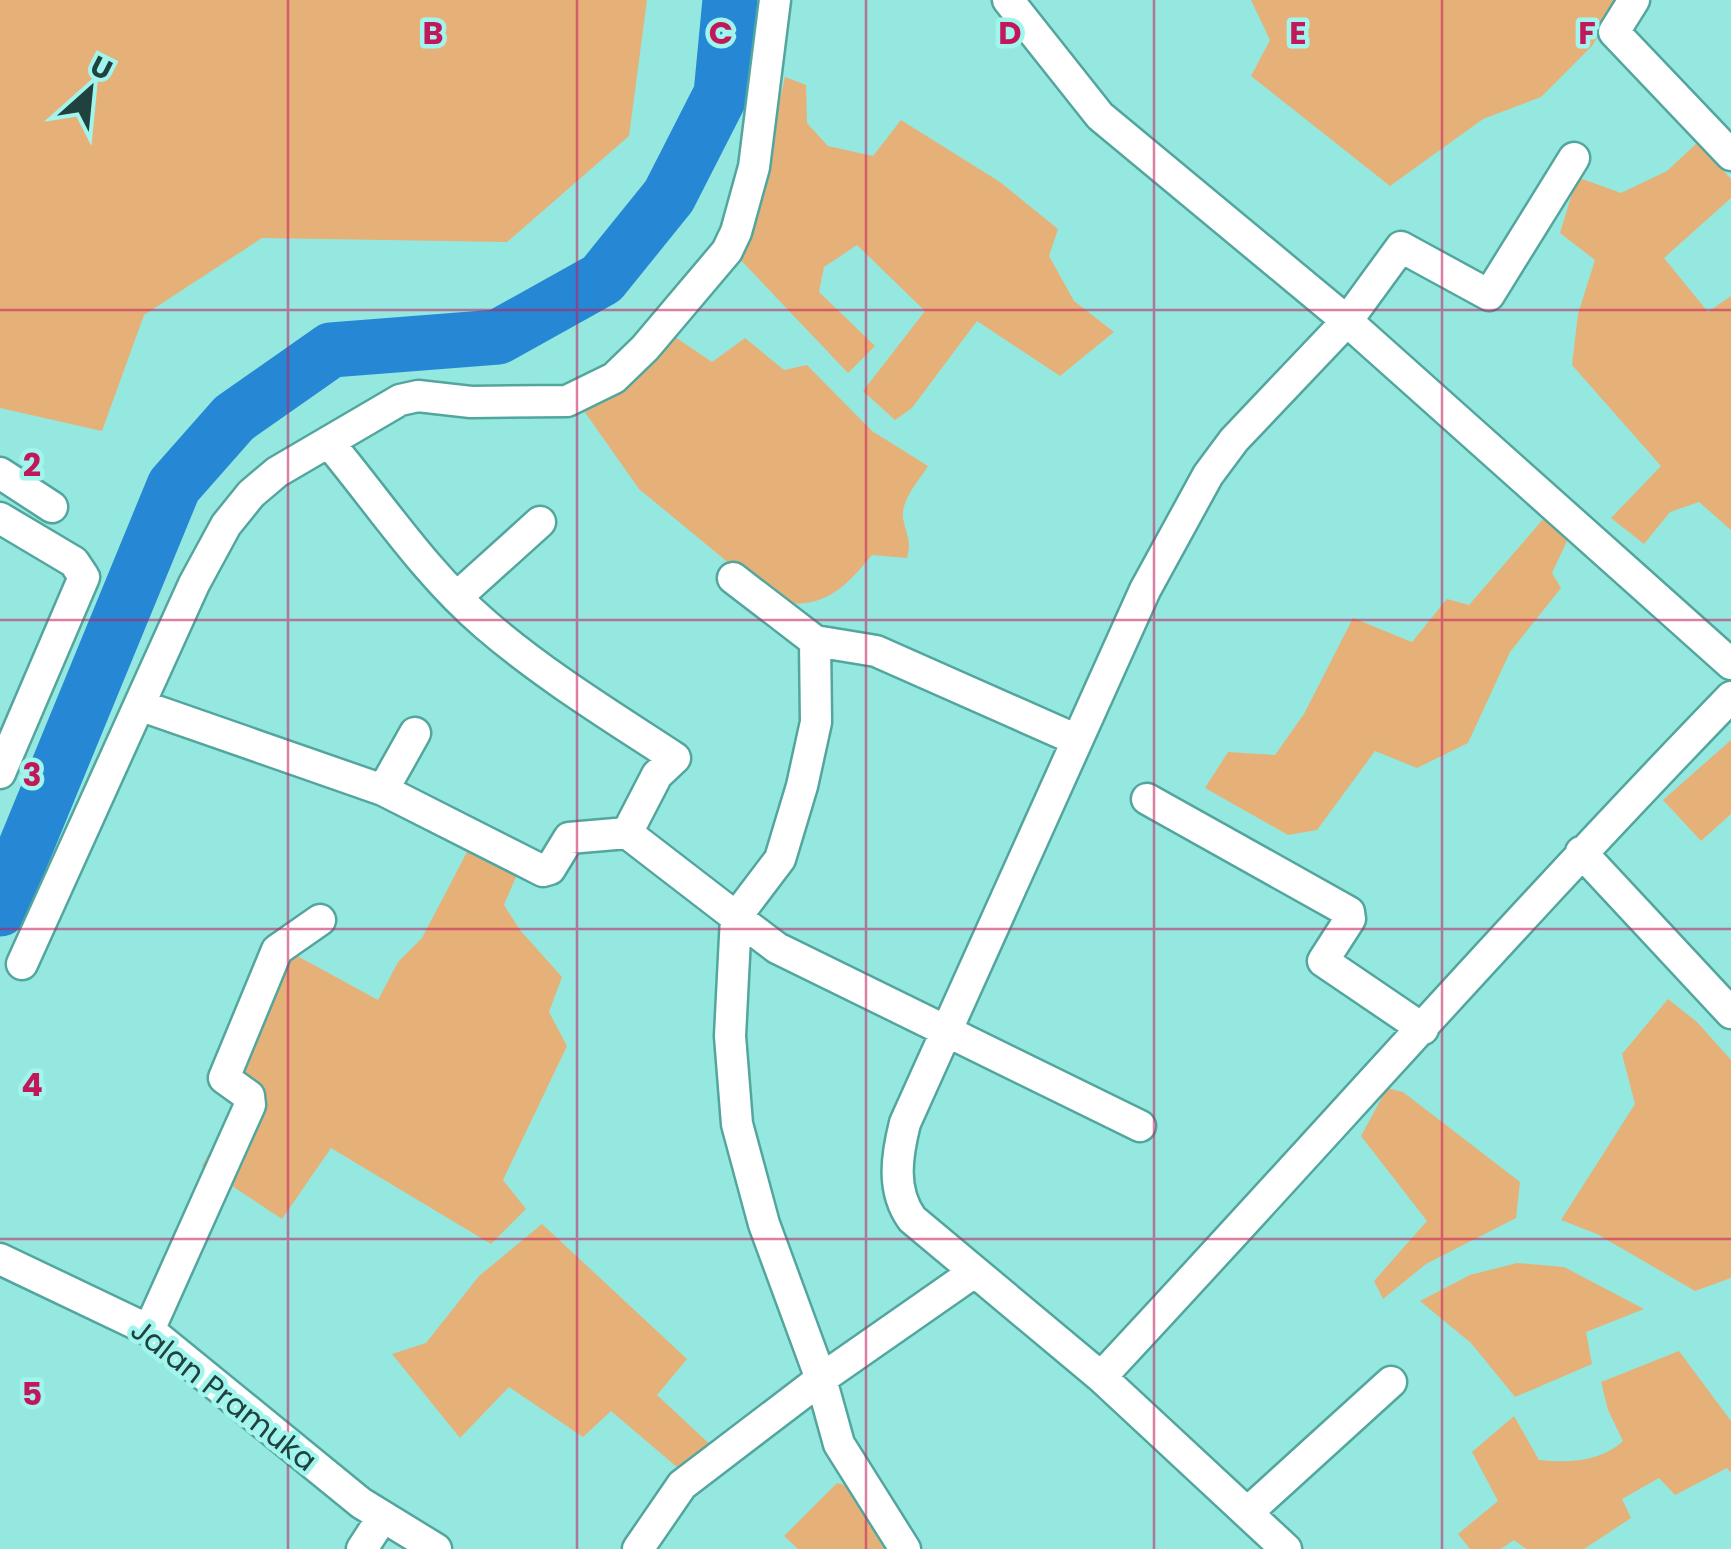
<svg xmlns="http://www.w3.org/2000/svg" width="1731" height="1549" viewBox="0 0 1731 1549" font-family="Poppins,sans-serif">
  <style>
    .green { fill: #e6b178 }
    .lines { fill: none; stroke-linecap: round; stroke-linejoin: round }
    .river { stroke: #2688d5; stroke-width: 55 }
    .minor-casing { stroke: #52a69e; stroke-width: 35 }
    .minor { stroke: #fff; stroke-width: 30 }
    .grid { fill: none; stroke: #c2185b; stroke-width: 2.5; stroke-opacity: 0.55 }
    .labels { text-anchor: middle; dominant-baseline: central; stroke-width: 9; stroke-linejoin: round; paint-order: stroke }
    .street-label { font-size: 30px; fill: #1f423f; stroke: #a1f5ec }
    .grid-label { font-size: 32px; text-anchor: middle; font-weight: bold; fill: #c2185b; stroke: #a1f5ec; stroke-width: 9; stroke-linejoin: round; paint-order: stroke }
  </style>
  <rect width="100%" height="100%" fill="#94e8df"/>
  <path class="green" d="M 0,0 L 647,0 L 629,136 L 507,242 L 262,238 L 144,315 L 102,431 L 0,408 Z
    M 1251,0 L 1620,0 L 1592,46 L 1541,97 L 1483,119 L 1390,186 L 1251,76 L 1270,40 Z
    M 785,77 L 806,85 L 807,123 L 828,146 L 873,156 L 901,120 L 1000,182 L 1058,229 L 1049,256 L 1074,301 L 1114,332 L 1060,376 L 977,321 L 912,408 L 895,420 L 863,391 L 925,311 L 857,245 L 824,267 L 819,292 L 875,346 L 848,373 L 734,253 L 764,171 Z
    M 1698,142 L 1731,179 L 1731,198 L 1664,258 L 1708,312 L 1731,296 L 1731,530 L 1699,502 L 1670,512 L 1644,544 L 1611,518 L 1661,466 L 1572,365 L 1578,314 L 1595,260 L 1560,233 L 1577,177 L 1621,193 L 1667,171 Z
    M 675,337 L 712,362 L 745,338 L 784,370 L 807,365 L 872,431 L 928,466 C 919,481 901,499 903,518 C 906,535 912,540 907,558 L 872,555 C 844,589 823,610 776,602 L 639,489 L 584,411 L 630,385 Z
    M 1544,518 L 1567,541 L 1552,573 L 1561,588 L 1510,652 L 1468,743 L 1417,768 L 1375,751 L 1317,830 L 1288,835 L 1205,788 L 1228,752 L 1275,755 L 1304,714 L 1353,618 L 1412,642 L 1447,599 L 1469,605 Z
    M 1731,740 L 1731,814 L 1701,841 L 1663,800 Z
    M 468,850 L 518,872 L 504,905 L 520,930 L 562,977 L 549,1012 L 567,1046 L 503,1180 L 526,1209 L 491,1244 L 331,1148 L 282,1219 L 202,1166 L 237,1103 L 268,940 L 378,1000 L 398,962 L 422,938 Z
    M 1668,999 L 1697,1022 L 1731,1060 L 1731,1278 L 1695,1291 L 1597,1234 L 1561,1220 L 1635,1104 L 1622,1054 Z
    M 1387,1088 L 1403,1092 L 1520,1182 L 1516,1218 L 1426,1264 L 1383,1299 L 1374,1281 L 1427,1221 L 1361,1136 Z
    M 542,1224 L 687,1359 L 657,1395 L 716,1450 L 684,1473 L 611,1411 L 583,1437 L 509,1387 L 460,1438 L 392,1354 L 426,1343 L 479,1276 Z
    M 1517,1263 L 1564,1267 L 1644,1309 L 1586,1332 L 1592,1364 L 1515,1397 L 1471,1343 L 1420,1301 L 1470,1275 Z
    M 1679,1351 L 1731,1421 L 1731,1473 L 1727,1468 L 1675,1495 L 1659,1478 L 1622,1499 L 1631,1518 L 1584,1549 L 1526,1549 L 1514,1540 L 1501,1549 L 1470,1549 L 1458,1534 L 1498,1501 L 1472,1452 L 1514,1416 L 1539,1460 C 1569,1463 1600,1462 1623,1441 L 1608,1410 L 1601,1382 Z
    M 837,1483 L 848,1486 L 884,1549 L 798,1549 L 784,1536 Z"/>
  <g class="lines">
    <path class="river" d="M 0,909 L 174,486 L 234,418 L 331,350 L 498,337 L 602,279 L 669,196 L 721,94 L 730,0"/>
    <defs>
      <path id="minor" d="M 1008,0 L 1100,116 L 1347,321 L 1731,664
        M 1634,0 L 1614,32 L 1731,155
        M 330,444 C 380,504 426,574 486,625 C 544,675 611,716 675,758 L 657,775 L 627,833
        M 0,473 L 52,507
        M 0,518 L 74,562 L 84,577 L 0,773
        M 733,578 L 815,641 L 816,722 L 802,786 L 780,859 L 736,917 L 777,948 L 1140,1126
        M 457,597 L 540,522
        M 815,641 L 876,651 L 1077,740
        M 142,706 L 383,790 L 543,871 L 550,869 L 569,838 L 627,833 L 736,917 L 730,1036 L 737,1124 L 764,1224 L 821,1379 L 839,1444 L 905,1549
        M 383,790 L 415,733
        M 1147,799 L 1349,912 L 1350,919 L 1323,961 L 1423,1029
        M 1581,852 L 1731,1013
        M 22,964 L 194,584 L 226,525 L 251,494 L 277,472 L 400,400 L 418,396 L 471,402 L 567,401 L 614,378 L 645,348 L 727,251 L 736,232 L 754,167 L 775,0
        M 0,1259 L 149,1330 L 361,1503 L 436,1549
        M 149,1330 L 250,1105 L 249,1096 L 224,1078 L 277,950 L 320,920
        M 1101,1377 C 1312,1151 1516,919 1731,697
        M 1248,1512 L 1391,1382
        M 362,1549 L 382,1518
        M 638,1549 L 682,1485 L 821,1379 L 973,1273
        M 1286,1549 L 1101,1377 L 912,1219 C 891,1190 897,1155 905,1123 L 1145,590 L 1208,475 L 1234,440 L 1347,321 L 1401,247 L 1489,295 L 1574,158"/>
    </defs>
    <use href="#minor" class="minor-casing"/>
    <use href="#minor" class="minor"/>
  </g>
  <path class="grid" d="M 288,0 L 288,1549M 577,0 L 577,1549M 866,0 L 866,1549M 1154,0 L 1154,1549M 1442,0 L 1442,1549M 0,310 L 1731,310M 0,620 L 1731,620M 0,929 L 1731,929M 0,1239 L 1731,1239"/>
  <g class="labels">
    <g class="street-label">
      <text transform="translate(224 1395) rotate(38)">Jalan Pramuka</text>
    </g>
  </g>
  <g class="grid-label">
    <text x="433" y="44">B</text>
    <text x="721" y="44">C</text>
    <text x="1010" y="44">D</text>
    <text x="1298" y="44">E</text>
    <text x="1587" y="44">F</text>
    <text x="32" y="476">2</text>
    <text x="32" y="786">3</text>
    <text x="32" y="1096">4</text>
    <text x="32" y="1405">5</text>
  </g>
  <g transform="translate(90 90) rotate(27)" stroke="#a1f5ec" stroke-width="8" paint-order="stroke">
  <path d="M0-8L18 38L0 25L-18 38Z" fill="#1f423f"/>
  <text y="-15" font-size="28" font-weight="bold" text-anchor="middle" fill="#1f423f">U</text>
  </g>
</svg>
